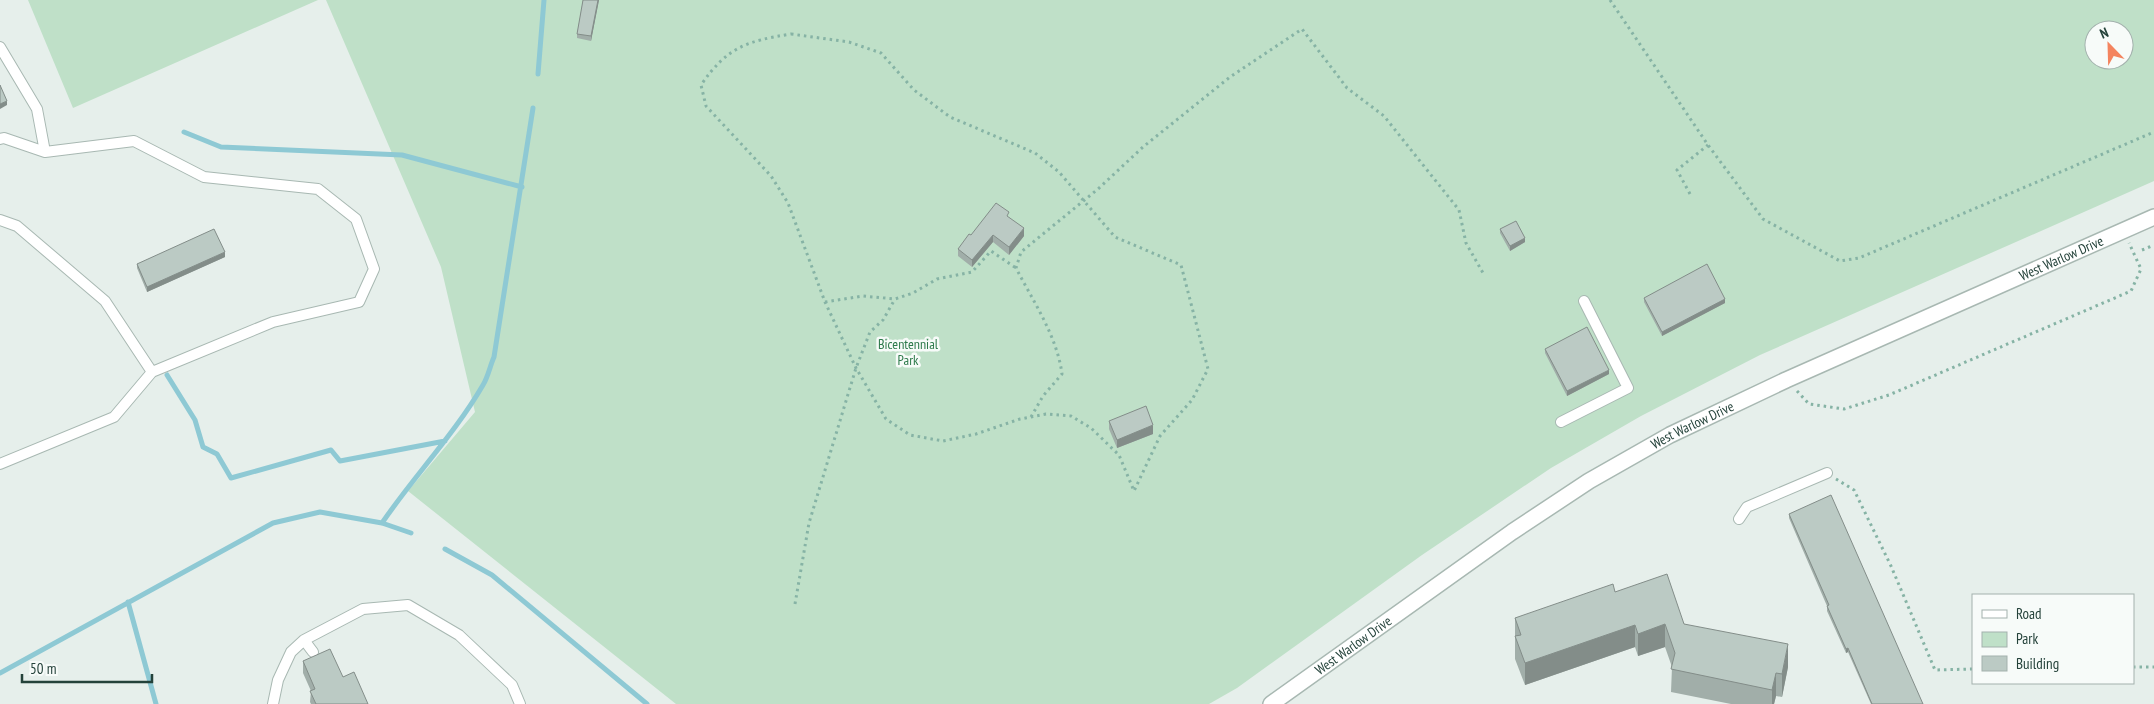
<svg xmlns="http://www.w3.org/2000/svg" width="2154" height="704" viewBox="0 0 2154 704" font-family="'PT Sans Narrow',sans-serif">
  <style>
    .green { fill: #bfe0c8; fill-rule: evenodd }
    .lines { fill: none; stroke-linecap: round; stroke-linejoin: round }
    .stream { stroke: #8ec9d4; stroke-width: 5 }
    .service-casing { stroke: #a8b8b2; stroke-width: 12 }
    .tertiary-casing { stroke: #a8b8b2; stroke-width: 18 }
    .path { stroke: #86b3a5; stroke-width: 3; stroke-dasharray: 2.5 4; stroke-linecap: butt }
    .service { stroke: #fff; stroke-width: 10 }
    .tertiary { stroke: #fff; stroke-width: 15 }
    .wall { fill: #a1aea9 }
    .shaded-wall { fill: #838d89 }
    .building { fill: #bbcac4; stroke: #838d89 }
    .labels { text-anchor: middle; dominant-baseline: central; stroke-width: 5; stroke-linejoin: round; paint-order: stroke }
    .street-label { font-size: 14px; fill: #24423a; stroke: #f7fbf9 }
    .park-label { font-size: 14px; fill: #2d7a4b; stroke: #f7fbf9 }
  </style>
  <rect width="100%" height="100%" fill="#e6efeb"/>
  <path class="green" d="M 28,0 L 318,0 L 73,108 Z
    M 326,0 L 2154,0 L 2154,181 L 1760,355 L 1641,416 L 1551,468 L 1422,555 L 1237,688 L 1209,704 L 676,704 L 408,491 L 475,412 L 441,267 ZM 2094,30 L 2124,30 L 2124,60 L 2094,60 Z"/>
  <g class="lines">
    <path class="stream" d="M 538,74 L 544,0
      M 184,132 L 221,147 L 402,155 L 522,187
      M 167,375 L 195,420 L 203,447 L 217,454 L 231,478 L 331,450 L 340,461 L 445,441
      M 382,523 C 414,476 454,435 483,385 C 488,377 490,366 494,357 L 533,108
      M 445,549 L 492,575 L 647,704
      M 128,602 L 156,704
      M 0,673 L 273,523 L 320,512 L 382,523 L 411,533"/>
    <defs>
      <path id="service" d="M 0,47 L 37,109 L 45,152
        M 0,139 L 4,138 L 45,152 L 134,141 L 204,177 L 318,189 L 356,219 L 374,269 L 359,302 L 273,322 L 152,372 L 114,417 L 0,464
        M 0,220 L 17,226 L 105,301 L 152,372
        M 1561,422 L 1628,388 L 1584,301
        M 1739,519 L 1747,507 L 1827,473
        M 304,640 L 313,652
        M 273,704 L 278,680 L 291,652 L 304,640 L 363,609 L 408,605 L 459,635 L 512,685 L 520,704"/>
      <g id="tertiary">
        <path id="s1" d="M 1271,704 L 1512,532 L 1589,481 L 1670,435 L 1786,380 L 2154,217"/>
      </g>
    </defs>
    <use href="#service" class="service-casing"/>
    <use href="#tertiary" class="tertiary-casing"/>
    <path class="path" d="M 1610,0 L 1708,145 L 1763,219 L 1840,261 L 1859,258 L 2154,132
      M 791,34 L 849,42 L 881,53 L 914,90 L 950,117 L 1035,153 L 1059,172 L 1115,237 L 1181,265 L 1208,369 L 1192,400 L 1160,436 L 1134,491 L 1119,455 L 1091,428 L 1071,416 L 1046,414 L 1020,419 L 976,434 L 943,441 L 910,435 L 886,419 L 856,368 L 825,302 L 788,203 L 771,176 L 706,106 L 701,85 C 727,47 747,41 791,34 Z
      M 1690,194 L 1677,170 L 1708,145
      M 2142,250 L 2154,245
      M 825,302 L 863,296 L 895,299 L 913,293 L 937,279 L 972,272 L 991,251 L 1016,268
      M 1797,391 L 1809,404 L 1844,409 L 1889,395 L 2131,291 L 2141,269 L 2129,243
      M 1031,417 L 1043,396 L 1062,374 C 1057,336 1033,301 1016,268 L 1021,252 L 1098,189 L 1143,147 L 1230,77 L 1302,29 L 1347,88 L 1384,116 L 1459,210 L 1466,243 L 1483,273
      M 1836,479 L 1854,490 L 1891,566 L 1935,670 L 1973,669
      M 795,604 L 809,523 L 856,368 L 870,332 L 883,320 L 895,299
      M 2133,667 L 2154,667"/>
    <use href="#service" class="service"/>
    <use href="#tertiary" class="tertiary"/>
  </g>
  <path class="wall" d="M 583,0 L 599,0 L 591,41 L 577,38 L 577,34 Z
    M 1009,217 L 1024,236 L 1009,255 L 993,242 L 972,267 L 958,256 L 958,249 L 971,235 Z
    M 1500,229 L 1525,242 L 1510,251 L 1500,233 Z
    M 225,257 L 147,292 L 137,268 L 137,264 Z
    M 1644,298 L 1725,303 L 1662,336 L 1644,302 Z
    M 1545,349 L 1609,374 L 1567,396 L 1545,353 Z
    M 1109,421 L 1153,434 L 1117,448 L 1109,429 Z
    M 1789,514 L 1923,704 L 1871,704 L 1848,652 L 1846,653 L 1827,611 L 1827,606 L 1789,518 Z
    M 1615,592 L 1684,624 L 1788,667 L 1782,697 L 1776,696 L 1774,704 L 1731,704 L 1671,692 L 1672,667 L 1665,647 L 1638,656 L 1635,647 L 1525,685 L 1515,659 L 1515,618 Z
    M 303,661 L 343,677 L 368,704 L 311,704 L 310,702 L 311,691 L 303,673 Z"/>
  <path class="shaded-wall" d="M 598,0 L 599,0 L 591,41 L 591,36 Z
    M 7,101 L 7,105 L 0,109 L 0,104 Z
    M 1024,228 L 1024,236 L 1009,255 L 1009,247 Z
    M 993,235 L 993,242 L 972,267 L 972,260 Z
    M 1525,238 L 1525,242 L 1510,251 L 1510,246 Z
    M 225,252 L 225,257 L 147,292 L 147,287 Z
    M 1725,299 L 1725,303 L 1662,336 L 1662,332 Z
    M 1609,370 L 1609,374 L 1567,396 L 1567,391 Z
    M 1153,425 L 1153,434 L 1117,448 L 1117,440 Z
    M 1665,624 L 1665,647 L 1638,656 L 1638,634 Z
    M 1635,625 L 1635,647 L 1525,685 L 1525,663 Z
    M 1788,644 L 1788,667 L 1782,697 L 1782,674 Z
    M 1848,648 L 1848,652 L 1846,653 L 1846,649 Z
    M 1776,673 L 1776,696 L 1774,704 L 1772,704 L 1772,690 Z"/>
  <path class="building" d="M 583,0 L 598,0 L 591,36 L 577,34 Z
    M 0,85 L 7,101 L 0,104 Z
    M 996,203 L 1009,212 L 1007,216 L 1024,228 L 1009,247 L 993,235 L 972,260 L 958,249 L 969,234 L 971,235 Z
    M 1516,221 L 1525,238 L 1510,246 L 1500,229 Z
    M 214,229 L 225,252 L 147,287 L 137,264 Z
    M 1707,264 L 1725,299 L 1662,332 L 1644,298 Z
    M 1587,327 L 1609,370 L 1567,391 L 1545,349 Z
    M 1146,406 L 1153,425 L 1117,440 L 1109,421 Z
    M 1831,495 L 1923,704 L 1872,704 L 1848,648 L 1846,649 L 1827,606 L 1829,605 L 1789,514 Z
    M 1667,574 L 1684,624 L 1788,644 L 1782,674 L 1776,673 L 1772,690 L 1671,669 L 1675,653 L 1665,624 L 1638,634 L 1635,625 L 1525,663 L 1515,636 L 1521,635 L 1515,618 L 1613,584 L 1615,592 Z
    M 330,649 L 343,677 L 354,672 L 368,704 L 316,704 L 310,691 L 315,689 L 303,661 Z"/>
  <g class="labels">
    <g class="street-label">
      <text stroke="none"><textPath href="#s1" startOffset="911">West Warlow Drive</textPath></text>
      <text stroke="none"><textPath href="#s1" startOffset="506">West Warlow Drive</textPath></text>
      <text stroke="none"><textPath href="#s1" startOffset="101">West Warlow Drive</textPath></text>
    </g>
    <g class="park-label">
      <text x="908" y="344">Bicentennial<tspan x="908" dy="16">Park</tspan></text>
    </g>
  </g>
  <rect x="1972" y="594" width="162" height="90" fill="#f7fbf9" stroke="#a3b1ad"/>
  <rect x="1982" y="610" width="25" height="8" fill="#ffffff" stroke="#a3b1ad"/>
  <text x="2016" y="619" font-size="15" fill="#24423a">Road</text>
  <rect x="1982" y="632" width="25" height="15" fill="#bfe0c8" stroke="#a3b1ad"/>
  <text x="2016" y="644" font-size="15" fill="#24423a">Park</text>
  <rect x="1982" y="656" width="25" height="15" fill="#bbcac4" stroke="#a3b1ad"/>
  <text x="2016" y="669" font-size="15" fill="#24423a">Building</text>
  <g transform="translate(2109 45) rotate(337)"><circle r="24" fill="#f7fbf9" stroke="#a3b1ad"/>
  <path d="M0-4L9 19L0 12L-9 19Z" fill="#f4845f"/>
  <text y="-8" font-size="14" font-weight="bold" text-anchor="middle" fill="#24423a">N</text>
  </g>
  <path d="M22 674v8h130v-8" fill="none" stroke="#24423a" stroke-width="2.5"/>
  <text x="30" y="674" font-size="15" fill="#24423a" stroke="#f7fbf9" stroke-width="4" paint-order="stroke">50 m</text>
</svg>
